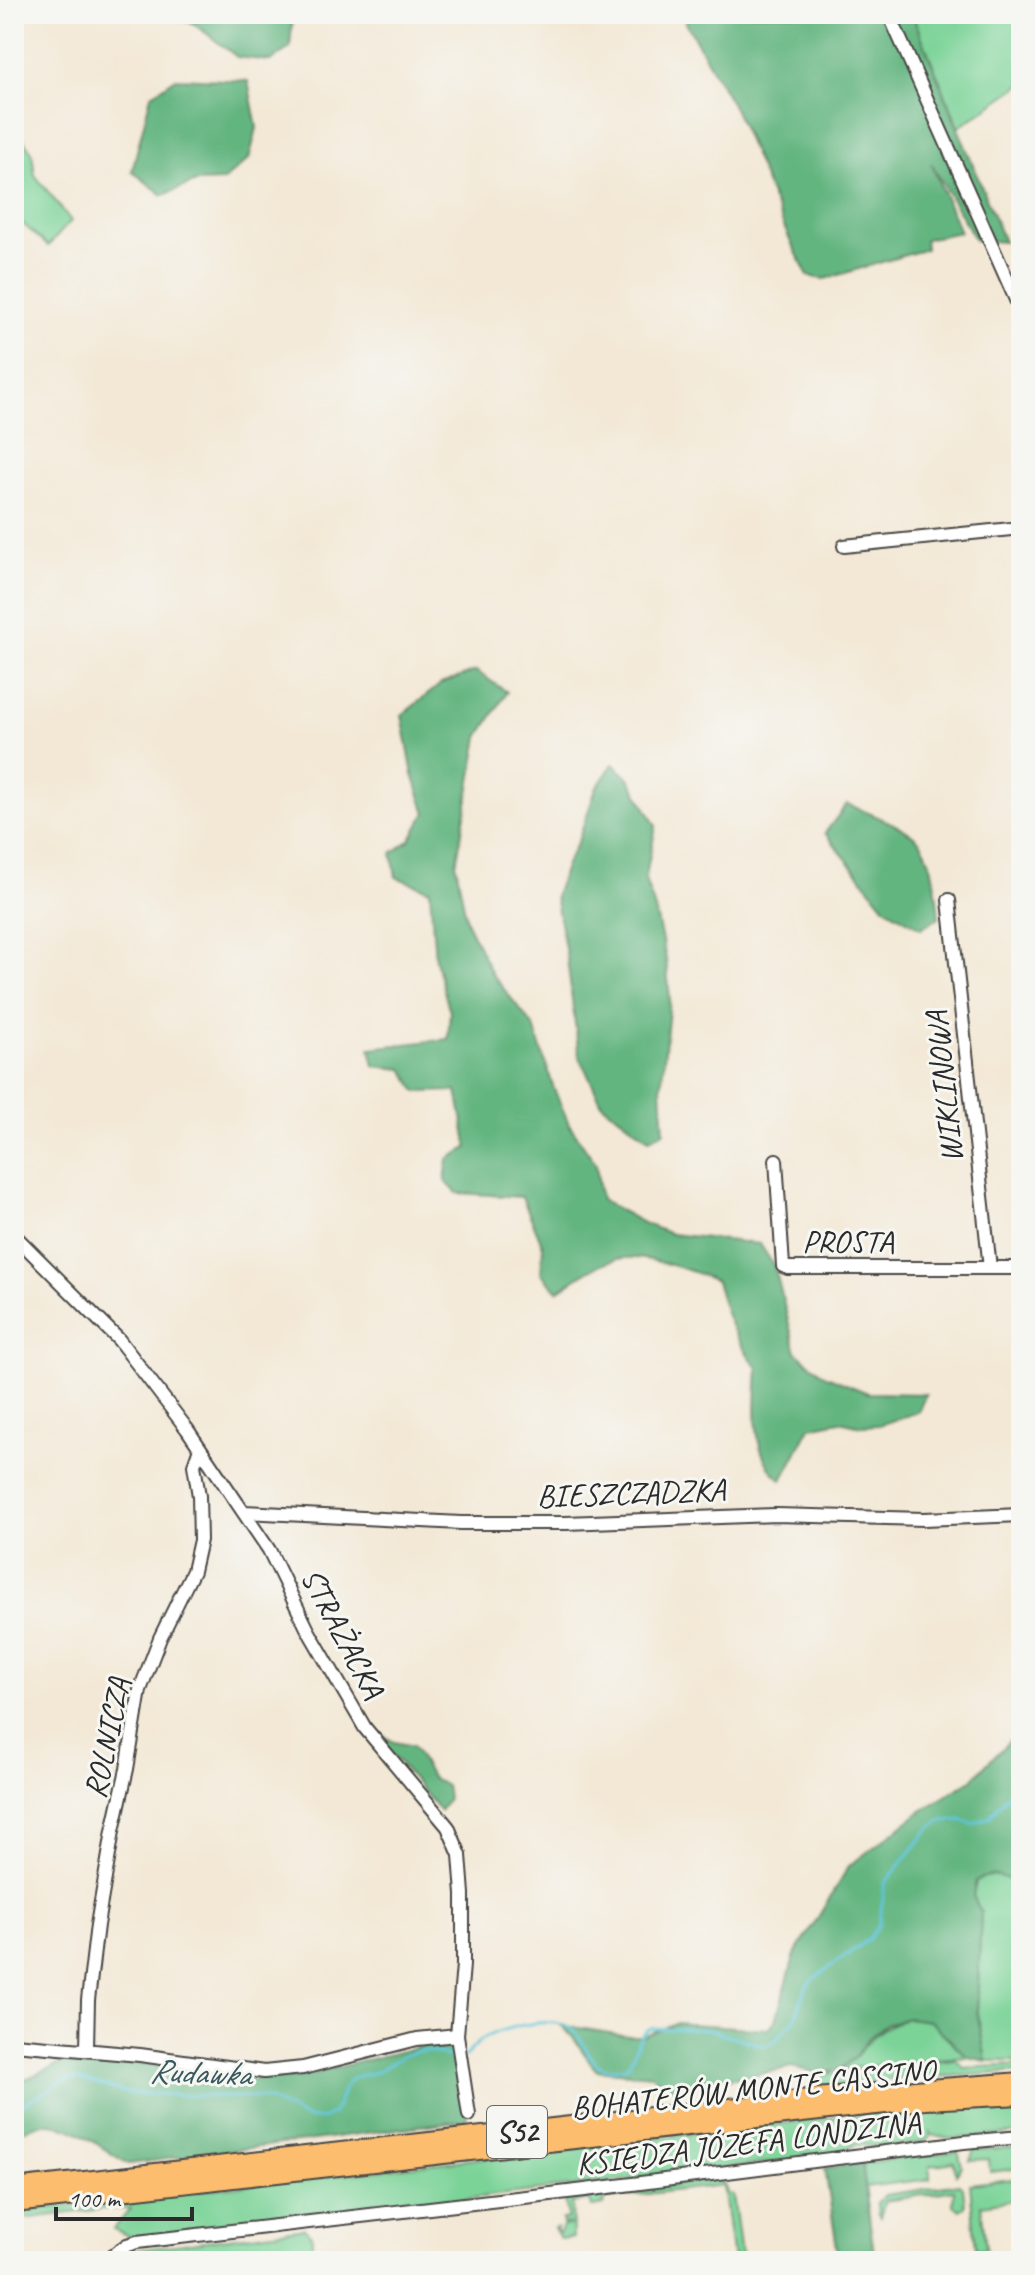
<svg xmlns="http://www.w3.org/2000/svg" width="1035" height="2275" viewBox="0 0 1035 2275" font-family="Caveat,sans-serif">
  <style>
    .green { fill: #7bd398; stroke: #537f62; stroke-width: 2 }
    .forest { fill: #64b580; stroke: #487056; stroke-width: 2 }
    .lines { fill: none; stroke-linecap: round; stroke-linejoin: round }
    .stream { stroke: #5cc5d8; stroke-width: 3 }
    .minor-casing { stroke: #494744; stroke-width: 16 }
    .highway-casing { stroke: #494744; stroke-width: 22 }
    .minor { stroke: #fff; stroke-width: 12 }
    .highway { stroke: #fcbd6e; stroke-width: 18 }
    .labels { text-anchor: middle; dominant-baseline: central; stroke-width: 6; stroke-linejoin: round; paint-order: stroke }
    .shield { fill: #f6f6f2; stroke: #686867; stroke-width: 2 }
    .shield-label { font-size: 30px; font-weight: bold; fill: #2b2b2b }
    .street-label { font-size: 32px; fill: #2b2b2b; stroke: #f6f6f2 }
    .water-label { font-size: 34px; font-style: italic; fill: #3a595f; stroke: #f6f6f2 }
  </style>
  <rect width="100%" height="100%" fill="#f6f6f2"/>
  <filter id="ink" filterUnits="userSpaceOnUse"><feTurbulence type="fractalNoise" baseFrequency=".0125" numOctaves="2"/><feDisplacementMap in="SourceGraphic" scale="16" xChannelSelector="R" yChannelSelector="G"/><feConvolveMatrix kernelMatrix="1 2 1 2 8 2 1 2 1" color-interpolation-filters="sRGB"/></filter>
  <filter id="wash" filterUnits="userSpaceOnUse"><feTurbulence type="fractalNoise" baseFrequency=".006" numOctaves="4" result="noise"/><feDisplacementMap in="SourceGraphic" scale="32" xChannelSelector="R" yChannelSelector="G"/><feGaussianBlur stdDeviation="1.8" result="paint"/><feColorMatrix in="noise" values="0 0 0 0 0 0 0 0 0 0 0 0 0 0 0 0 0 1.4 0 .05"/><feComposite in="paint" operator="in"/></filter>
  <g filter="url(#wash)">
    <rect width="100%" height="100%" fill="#f3e8d5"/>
    <path class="green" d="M 912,14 L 1021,14 L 1021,85 L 959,127 Z
      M 14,126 L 32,152 L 35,175 L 71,221 L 48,246 L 14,216 Z
      M 986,1875 C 1001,1875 1011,1878 1021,1889 L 1021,2061 L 986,2061 L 977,2011 L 981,1912 L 973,1896 L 976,1881 Z
      M 908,2018 L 930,2021 L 968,2057 L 840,2069 C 871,2047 867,2030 908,2018 Z
      M 956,2060 L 964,2068 L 1021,2065 L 1021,2072 L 899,2079 L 821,2088 L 821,2076 L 833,2073 Z
      M 989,2105 L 1021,2105 L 1021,2133 L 950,2139 L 932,2135 L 930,2132 L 930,2138 L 923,2142 L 886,2148 L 855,2144 L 843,2152 L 822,2157 L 132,2238 L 114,2229 L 130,2209 L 111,2208 L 14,2220 L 14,2212 L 845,2116 Z
      M 1021,2147 L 1021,2168 L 990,2172 L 989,2159 L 970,2160 L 974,2150 Z
      M 958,2151 L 962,2166 L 956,2174 L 954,2162 L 930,2166 L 930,2179 L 865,2187 L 862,2163 Z
      M 1021,2178 L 1021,2199 L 981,2205 L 986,2248 L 976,2249 L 970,2184 Z
      M 722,2179 L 728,2195 L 733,2195 L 742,2261 L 733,2260 L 723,2185 L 604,2199 L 604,2205 L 592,2207 L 590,2200 L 572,2203 L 573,2238 L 560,2239 L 554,2229 L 557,2228 L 557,2233 L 560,2233 L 563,2226 L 571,2225 L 563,2224 L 562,2220 L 568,2219 L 565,2199 Z
      M 959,2184 L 963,2187 L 965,2206 L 960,2210 L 953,2204 L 954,2190 L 885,2201 L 880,2217 L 878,2214 L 877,2203 L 885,2195 Z
      M 304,2228 L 312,2235 L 312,2247 L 207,2261 L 110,2261 L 129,2260 L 133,2252 L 137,2250 Z"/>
    <path class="forest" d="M 151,14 L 285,14 L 292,23 L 290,48 L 270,61 L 237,57 L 193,23 Z
      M 681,14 L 912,14 L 1004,242 L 975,240 L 931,163 L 960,232 L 925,239 L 926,249 L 825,279 L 808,276 L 789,238 L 735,110 Z
      M 176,78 L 248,81 L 257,128 L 249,159 L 223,181 L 196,182 L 163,195 L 132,171 L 151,95 Z
      M 476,671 L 507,692 L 479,737 L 456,865 L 467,923 L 492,974 L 534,1027 L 554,1089 L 569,1124 L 596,1164 L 601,1200 L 645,1224 L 671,1234 L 760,1244 L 775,1268 L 796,1352 L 824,1375 L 868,1393 L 926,1394 L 918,1412 L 879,1425 L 861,1426 L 840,1421 L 810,1427 L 782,1480 C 749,1456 756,1404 758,1368 C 734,1338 726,1317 716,1281 C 694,1271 648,1256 625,1258 C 600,1260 577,1278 558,1291 L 541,1273 L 543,1246 L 522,1197 L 457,1193 L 445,1181 L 448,1159 L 468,1148 L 457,1091 L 417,1092 L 403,1069 L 374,1066 L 370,1048 L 448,1039 L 450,1012 L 435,959 L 430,890 L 396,877 L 392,853 L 410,840 L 426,813 L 413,775 L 402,715 L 441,684 Z
      M 613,764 L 629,778 L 656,826 L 645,879 L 655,909 L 666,959 L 670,999 L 661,1089 L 664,1132 L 649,1139 L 602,1104 L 579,1056 L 567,959 L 555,896 L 566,864 L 578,841 L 596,789 Z
      M 847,804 C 865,812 911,828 921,843 C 934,862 937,896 939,918 L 921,928 L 886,908 L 825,833 Z
      M 368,1726 L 394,1742 L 413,1746 L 431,1777 L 446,1786 L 448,1798 L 440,1811 Z
      M 1021,1729 L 1021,1889 C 1008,1876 993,1871 976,1881 L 973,1896 L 981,1912 L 977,2011 L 986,2061 L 968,2057 L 930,2021 L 908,2018 L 886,2024 L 868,2039 L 855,2058 L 840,2069 L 821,2074 L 792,2067 L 761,2074 L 667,2088 L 652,2075 L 596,2070 C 584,2054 576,2038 561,2025 L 628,2036 L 643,2036 L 675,2023 L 768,2029 L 776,2020 L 794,1957 L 849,1866 L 923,1810 L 971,1780 Z
      M 442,2041 L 449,2044 L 455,2052 L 467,2117 L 465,2120 L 129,2164 C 101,2150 76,2122 44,2124 C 34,2124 23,2131 14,2135 L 14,2084 L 75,2057 L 105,2057 L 251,2079 L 300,2077 Z
      M 862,2163 L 875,2261 L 839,2261 L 825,2168 Z"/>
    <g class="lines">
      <path class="stream" d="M 465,2056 C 471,2050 477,2043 483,2039 C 501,2027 554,2015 572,2029 C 589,2041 587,2081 627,2066 C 638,2054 633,2037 651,2028 L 711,2030 L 764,2046 L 775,2041 L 795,2019 L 806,1987 L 817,1976 L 869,1939 L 879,1924 L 885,1883 L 931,1827 L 942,1821 L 960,1820 L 973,1824 L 990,1817 L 1021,1777
        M 14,2109 L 66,2080 L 78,2079 L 128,2093 L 262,2098 C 283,2102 297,2120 318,2119 C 344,2117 336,2090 352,2079 C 359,2074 368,2075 376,2072 C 393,2063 407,2050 427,2051 C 437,2052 446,2058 457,2059"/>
    </g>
  </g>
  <g filter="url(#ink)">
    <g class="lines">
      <defs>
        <path id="minor" d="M 889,14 L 1021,311
          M 844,546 L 1021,528
          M 949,900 L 990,1268
          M 776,1160 L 783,1266 L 788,1268 L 1021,1268
          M 14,1235 L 119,1340 L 187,1429 L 269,1550 L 308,1630 L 365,1728 L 448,1827 L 460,1855 L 463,1894 L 463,1965 L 457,2035 L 469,2115
          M 244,1512 L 461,1523 L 566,1523 L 776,1515 L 924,1519 L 1021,1515
          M 14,2044 L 140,2055 L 264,2072 L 303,2068 L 417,2039 L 457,2035
          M 87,2049 L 88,2000 L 97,1925 L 113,1831 L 127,1769 L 140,1690 L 160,1638 L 193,1571 L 200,1540 L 199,1496 L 194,1465 L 200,1448
          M 104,2261 L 127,2245 L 137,2242 L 585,2190 L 964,2142 L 1021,2137"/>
        <path id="highway" d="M 14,2189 L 836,2096 L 1021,2082
          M 14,2203 L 837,2109 L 925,2100 L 1021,2095"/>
      </defs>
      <use href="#minor" class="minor-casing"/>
      <use href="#highway" class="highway-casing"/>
      <use href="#minor" class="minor"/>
      <use href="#highway" class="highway"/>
    </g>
  </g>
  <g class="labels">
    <rect class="shield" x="487" y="2106" width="60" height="52" rx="6"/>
    <g class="shield-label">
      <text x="517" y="2132">S52</text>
    </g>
    <g class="street-label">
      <text transform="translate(944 1087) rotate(-96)">WIKLINOWA</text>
      <text x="848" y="1241">PROSTA</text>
      <text transform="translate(631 1493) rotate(-2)">BIESZCZADZKA</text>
      <text transform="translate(343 1633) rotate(62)">STRAŻACKA</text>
      <text transform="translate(107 1738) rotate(-78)">ROLNICZA</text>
      <text transform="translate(753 2089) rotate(-6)">BOHATERÓW MONTE CASSINO</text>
      <text transform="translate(748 2143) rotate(-7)">KSIĘDZA JÓZEFA LONDZINA</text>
    </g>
    <g class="water-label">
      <text transform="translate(200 2072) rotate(2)">Rudawka</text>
    </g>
  </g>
  <rect width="1035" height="2275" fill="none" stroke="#f6f6f2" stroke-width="48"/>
  <path d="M56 2207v12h136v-12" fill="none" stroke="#2b2b2b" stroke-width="4"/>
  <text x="68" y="2207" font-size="24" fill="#2b2b2b" stroke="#f6f6f2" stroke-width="6" paint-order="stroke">100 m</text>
</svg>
